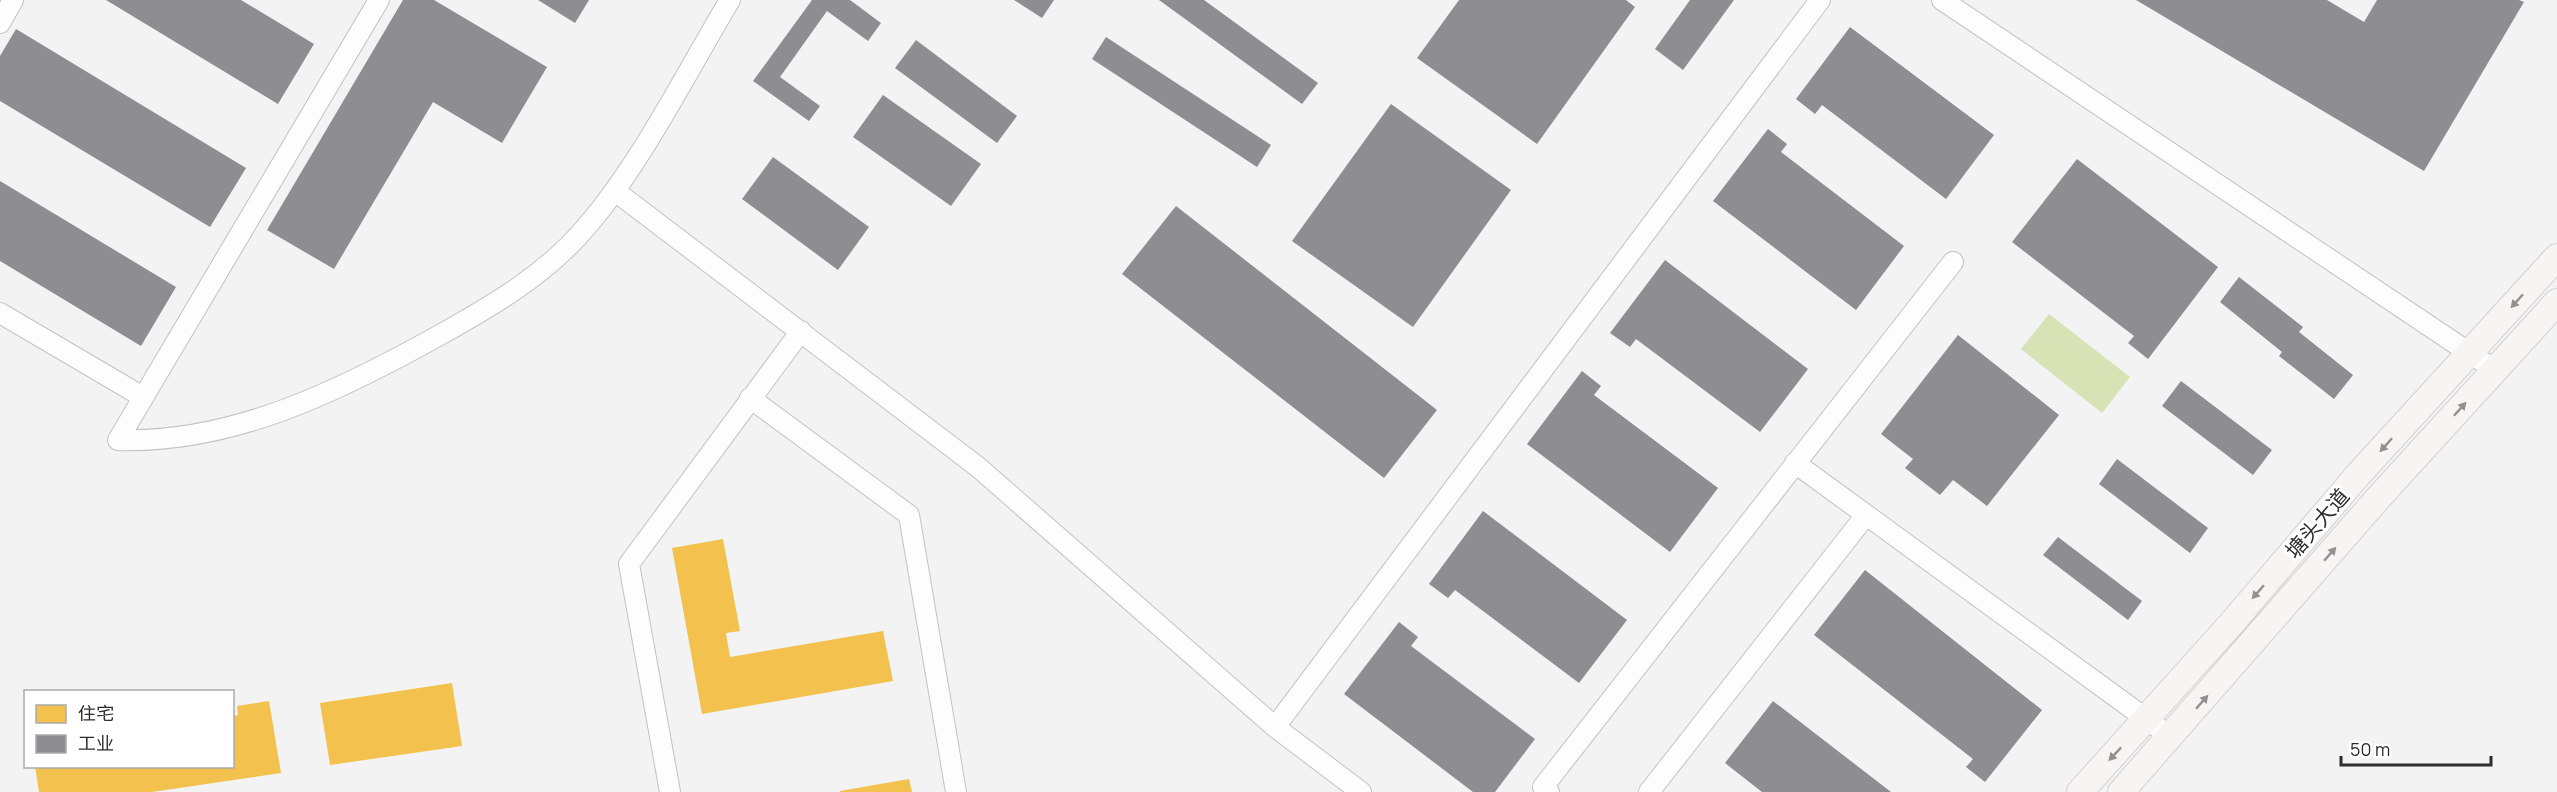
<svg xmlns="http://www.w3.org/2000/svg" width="2557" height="792" viewBox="0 0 2557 792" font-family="Manrope,'Noto Sans SC',sans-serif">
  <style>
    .green { fill: #d7e3b5 }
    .homes { fill: #f2c14e }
    .industry { fill: #8d8d92 }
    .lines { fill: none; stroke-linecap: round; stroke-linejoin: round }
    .minor-casing { stroke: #c2c2c3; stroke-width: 22 }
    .major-casing { stroke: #d1d1d1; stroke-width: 28 }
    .minor { stroke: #fdfdfd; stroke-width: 20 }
    .major { stroke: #f7f4f3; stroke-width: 26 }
    .oneway { fill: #929090 }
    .labels { text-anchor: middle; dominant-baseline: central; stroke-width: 6; stroke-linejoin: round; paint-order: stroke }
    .street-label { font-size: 21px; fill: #2c2c2d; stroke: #fff }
  </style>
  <rect width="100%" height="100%" fill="#f3f3f4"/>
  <path class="green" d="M 2049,314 L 2130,377 L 2102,413 L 2021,349 Z"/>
  <path class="homes" d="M 723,539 L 740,631 L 726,633 L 730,657 L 883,631 L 893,681 L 702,714 L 672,548 Z
    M 452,683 L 462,746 L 330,765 L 320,703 Z
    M 269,701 L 281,773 L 152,792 L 39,792 L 35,766 L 232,766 L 232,716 L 238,715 L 237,706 Z
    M 909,779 L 912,792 L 840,792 L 840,791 Z"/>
  <path class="industry" d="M 106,0 L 241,0 L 314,44 L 278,104 Z
    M 403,0 L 434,0 L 547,67 L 502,143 L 433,102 L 334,269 L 267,230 Z
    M 538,0 L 589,0 L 575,23 Z
    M 812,0 L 850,0 L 881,23 L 868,41 L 827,11 L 780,77 L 820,106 L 809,121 L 753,81 Z
    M 1014,0 L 1054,0 L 1042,18 Z
    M 1159,0 L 1204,0 L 1318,83 L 1302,104 Z
    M 1459,0 L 1626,0 L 1635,7 L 1537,144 L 1417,58 Z
    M 1690,0 L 1734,0 L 1683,70 L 1655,49 Z
    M 2136,0 L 2327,0 L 2364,22 L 2377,0 L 2519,0 L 2524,2 L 2424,171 Z
    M 1850,27 L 1994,135 L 1946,199 L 1822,105 L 1815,114 L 1796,99 Z
    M 16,29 L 246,168 L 210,227 L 0,101 L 0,56 Z
    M 1106,37 L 1271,145 L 1257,167 L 1092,59 Z
    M 916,40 L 1017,116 L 997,143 L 895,68 Z
    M 883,95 L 981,164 L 951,206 L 853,137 Z
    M 1391,104 L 1511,190 L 1413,327 L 1292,241 Z
    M 1768,129 L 1787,144 L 1781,152 L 1904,246 L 1856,310 L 1713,201 Z
    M 773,157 L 869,227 L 838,270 L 742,199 Z
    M 2077,159 L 2218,267 L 2148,359 L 2128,343 L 2134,336 L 2012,242 Z
    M 0,181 L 176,287 L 141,346 L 0,261 Z
    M 1176,206 L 1437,410 L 1384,478 L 1122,274 Z
    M 1665,260 L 1808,369 L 1760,432 L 1636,339 L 1630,347 L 1610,333 Z
    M 2239,277 L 2303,327 L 2299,332 L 2353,375 L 2334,399 L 2279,356 L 2282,352 L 2220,302 Z
    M 1958,335 L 2059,415 L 1987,506 L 1953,480 L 1940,495 L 1905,468 L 1913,459 L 1881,434 Z
    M 1582,371 L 1601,386 L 1594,395 L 1718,488 L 1670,552 L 1527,444 Z
    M 2181,381 L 2272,450 L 2253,475 L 2162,406 Z
    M 2117,459 L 2208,528 L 2190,553 L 2099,484 Z
    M 1483,511 L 1627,620 L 1579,683 L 1455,590 L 1448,598 L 1429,584 Z
    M 2058,537 L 2142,601 L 2128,620 L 2043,555 Z
    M 1865,570 L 2042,710 L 1985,782 L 1966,767 L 1973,759 L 1814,635 Z
    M 1399,622 L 1418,637 L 1411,646 L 1535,739 L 1495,792 L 1473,792 L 1344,694 Z
    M 1773,701 L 1891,792 L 1762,792 L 1725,763 Z"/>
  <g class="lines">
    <defs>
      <path id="minor" d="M 379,0 L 118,440 C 232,444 341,390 438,336 C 492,306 547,274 587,226 C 642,162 686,73 730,0
        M 1942,0 L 2495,370
        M 0,23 L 13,0
        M 615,191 L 978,467 L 1275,727 L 1361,792
        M 0,313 L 143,397
        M 750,398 L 909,515 L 956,792
        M 1795,463 L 2171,737
        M 1275,727 L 1820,0
        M 670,792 L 629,564 L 801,331
        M 1549,792 L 1543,787 L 1953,262
        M 1649,792 L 1866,515"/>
      <path id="major" d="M 2080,792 L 2231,624 L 2357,476 L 2557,257
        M 2121,792 L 2380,496 L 2557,302"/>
    </defs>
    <use href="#minor" class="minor-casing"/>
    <use href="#major" class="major-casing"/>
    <use href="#minor" class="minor"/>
    <use href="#major" class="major"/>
  </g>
  <defs><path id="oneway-solid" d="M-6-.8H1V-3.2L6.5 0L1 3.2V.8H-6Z" transform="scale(1.5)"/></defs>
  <g class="oneway">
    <use href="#oneway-solid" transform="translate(2517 301) rotate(132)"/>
    <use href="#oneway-solid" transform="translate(2460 409) rotate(-48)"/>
    <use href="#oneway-solid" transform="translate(2386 445) rotate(132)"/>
    <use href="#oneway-solid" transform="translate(2330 554) rotate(-49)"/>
    <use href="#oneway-solid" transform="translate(2258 592) rotate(131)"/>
    <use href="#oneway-solid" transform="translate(2202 702) rotate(-49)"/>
    <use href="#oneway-solid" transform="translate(2115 754) rotate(133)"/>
  </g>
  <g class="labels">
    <g class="street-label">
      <text transform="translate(2317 523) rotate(-49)">塘头大道</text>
    </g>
  </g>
  <rect x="24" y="690" width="210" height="78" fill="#ffffff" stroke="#ababab" stroke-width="1.5"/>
  <rect x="36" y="705" width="30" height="18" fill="#f2c14e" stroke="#ababab" stroke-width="1.5"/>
  <text x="78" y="720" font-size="18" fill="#2c2c2d">住宅</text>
  <rect x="36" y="735" width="30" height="18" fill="#8d8d92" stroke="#ababab" stroke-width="1.5"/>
  <text x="78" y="750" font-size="18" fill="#2c2c2d">工业</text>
  <path d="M2341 756v9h150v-9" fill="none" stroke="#2c2c2d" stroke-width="3"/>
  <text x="2350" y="756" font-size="18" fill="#2c2c2d" stroke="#ffffff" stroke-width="4.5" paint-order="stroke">50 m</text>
</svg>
